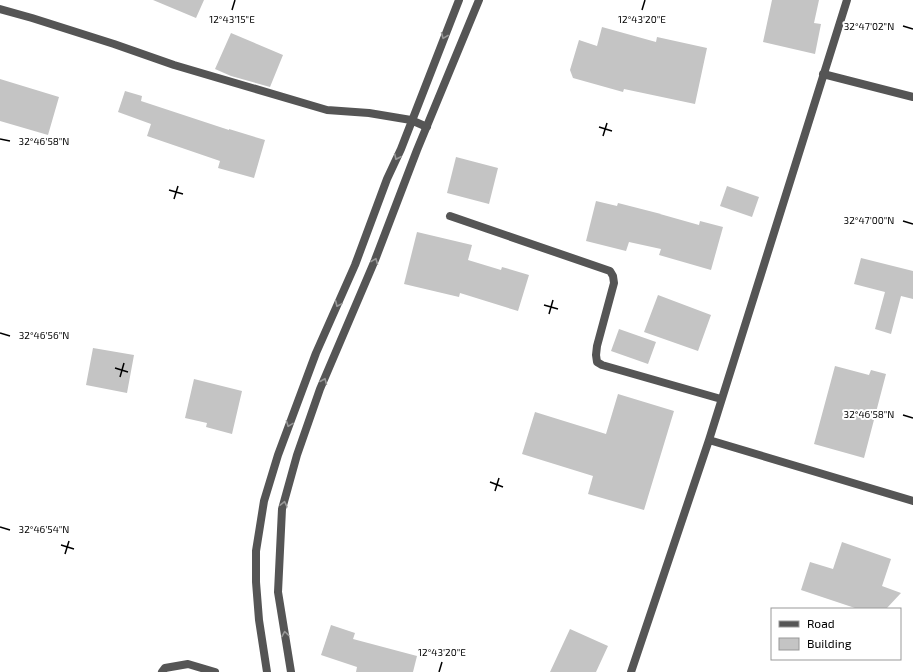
<svg xmlns="http://www.w3.org/2000/svg" width="913" height="672" viewBox="0 0 913 672" font-family="'Exo 2',sans-serif">
  <style>
    .building { fill: #c4c4c4 }
    .lines { fill: none; stroke-linecap: round; stroke-linejoin: round }
    .street { stroke: #555; stroke-width: 8 }
    .oneway { stroke: #999 }
    .ticks { fill: none; stroke: #000; stroke-width: 1.5 }
    .ticks-label { font-size: 10px; text-anchor: middle; fill: #000; stroke: #fff; stroke-width: 4; stroke-linejoin: round; paint-order: stroke }
  </style>
  <rect width="100%" height="100%" fill="#fff"/>
  <path class="building" d="M 153,0 L 204,0 L 196,18 Z
    M 772,0 L 819,0 L 814,23 L 821,24 L 815,54 L 763,42 Z
    M 602,27 L 656,42 L 657,37 L 707,48 L 695,104 L 624,89 L 623,92 L 573,78 L 570,70 L 579,40 L 597,46 Z
    M 231,33 L 283,55 L 270,87 L 231,76 L 215,69 Z
    M 0,79 L 59,97 L 48,135 L 0,121 Z
    M 125,91 L 142,96 L 141,101 L 229,130 L 229,129 L 265,140 L 254,178 L 218,168 L 220,161 L 147,136 L 151,124 L 118,112 Z
    M 456,157 L 498,168 L 489,204 L 447,193 Z
    M 727,186 L 759,197 L 752,217 L 720,206 Z
    M 596,201 L 617,206 L 618,203 L 661,214 L 660,214 L 699,225 L 700,221 L 723,227 L 711,270 L 659,255 L 661,249 L 629,242 L 626,251 L 586,241 Z
    M 417,232 L 472,245 L 468,260 L 501,270 L 502,267 L 529,275 L 518,311 L 460,293 L 459,297 L 404,284 Z
    M 861,258 L 913,271 L 913,299 L 901,296 L 891,334 L 875,329 L 885,292 L 854,284 Z
    M 658,295 L 711,315 L 698,351 L 644,332 Z
    M 619,329 L 656,342 L 648,364 L 611,351 Z
    M 93,348 L 134,355 L 127,393 L 86,385 Z
    M 835,366 L 869,375 L 871,370 L 886,374 L 864,458 L 814,444 Z
    M 194,379 L 242,391 L 232,434 L 206,427 L 207,423 L 185,418 Z
    M 618,394 L 674,411 L 644,510 L 588,494 L 593,476 L 522,454 L 535,412 L 606,434 Z
    M 842,542 L 891,559 L 882,586 L 901,593 L 886,609 L 858,609 L 801,590 L 810,562 L 833,569 Z
    M 331,625 L 355,633 L 353,639 L 417,656 L 413,672 L 356,672 L 357,667 L 321,655 Z
    M 570,629 L 608,646 L 596,672 L 550,672 Z"/>
  <g class="lines">
    <path class="street" d="M 0,9 L 32,18 L 114,44 L 174,65 L 327,110 L 369,113 L 411,120 L 427,127
      M 823,74 L 913,97
      M 450,216 L 610,271 L 613,276 L 614,283 L 597,346 L 596,355 L 597,362 L 602,365 L 721,399
      M 709,440 L 913,501
      M 162,672 L 165,668 L 188,664 L 215,672
      M 267,672 L 259,620 L 256,582 L 256,551 L 264,501 L 278,455 L 316,353 L 355,265 L 387,179 L 401,149 L 459,0
      M 291,672 L 278,592 L 282,509 L 297,455 L 320,389 L 375,260 L 417,150 L 479,0
      M 631,672 L 709,440 L 847,0"/>
  </g>
  <defs><path id="oneway-chevron" d="M-2-3.5L2.5 0L-2 3.5" fill="none" stroke-width="1.6" stroke-linecap="round" stroke-linejoin="round"/></defs>
  <g class="oneway">
    <use href="#oneway-chevron" transform="translate(444 36) rotate(112)"/>
    <use href="#oneway-chevron" transform="translate(397 157) rotate(115)"/>
    <use href="#oneway-chevron" transform="translate(375 261) rotate(-68)"/>
    <use href="#oneway-chevron" transform="translate(338 304) rotate(114)"/>
    <use href="#oneway-chevron" transform="translate(324 381) rotate(-67)"/>
    <use href="#oneway-chevron" transform="translate(289 424) rotate(111)"/>
    <use href="#oneway-chevron" transform="translate(284 504) rotate(-77)"/>
    <use href="#oneway-chevron" transform="translate(285 634) rotate(-99)"/>
  </g>
  <path class="ticks" d="M 232,10 L 235,0M 642,10 L 645,0M 903,26 L 913,29M 599,127 L 612,131M 603,136 L 607,123M 0,139 L 10,141M 169,190 L 183,194M 174,199 L 178,186M 903,221 L 913,224M 544,305 L 558,309M 549,314 L 553,300M 0,333 L 10,336M 115,368 L 128,372M 120,377 L 124,363M 903,415 L 913,418M 490,482 L 503,487M 495,491 L 499,478M 0,527 L 10,530M 61,545 L 74,549M 65,554 L 69,541M 439,672 L 442,662"/>
  <g class="ticks-label">
    <text x="232" y="23">12°43'15"E</text>
    <text x="642" y="23">12°43'20"E</text>
    <text x="869" y="30">32°47'02"N</text>
    <text x="44" y="145">32°46'58"N</text>
    <text x="869" y="224">32°47'00"N</text>
    <text x="44" y="339">32°46'56"N</text>
    <text x="869" y="418">32°46'58"N</text>
    <text x="44" y="533">32°46'54"N</text>
    <text x="442" y="656">12°43'20"E</text>
  </g>
  <rect x="771" y="608" width="130" height="52" fill="#ffffff" stroke="#999999"/>
  <rect x="779" y="621" width="20" height="6" fill="#555555" stroke="#999999"/>
  <text x="807" y="628" font-size="12" fill="#000000">Road</text>
  <rect x="779" y="638" width="20" height="12" fill="#c4c4c4" stroke="#999999"/>
  <text x="807" y="648" font-size="12" fill="#000000">Building</text>
</svg>
